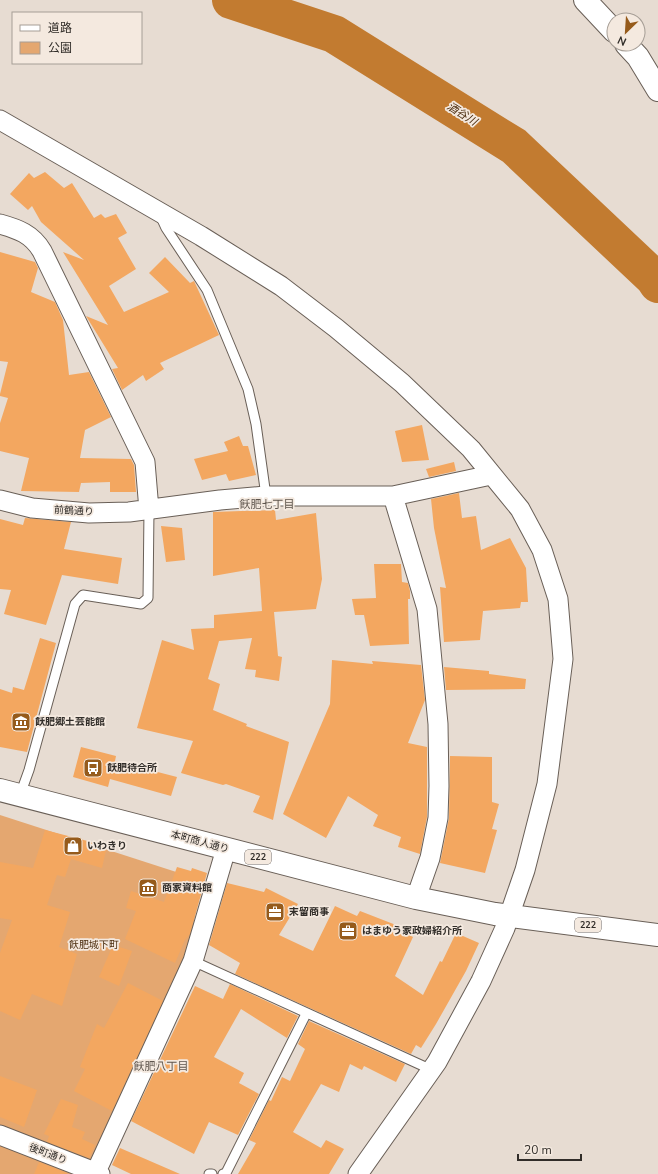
<svg xmlns="http://www.w3.org/2000/svg" width="658" height="1174" viewBox="0 0 658 1174" font-family="'Nunito Sans','Noto Sans JP',sans-serif">
  <style>
    .green { fill: #e4a770 }
    .lines { fill: none; stroke-linecap: round; stroke-linejoin: round }
    .river { stroke: #c27b30; stroke-width: 38 }
    .building { fill: #f3a760 }
    .lane-casing { stroke: #695f57; stroke-width: 11 }
    .street-casing { stroke: #695f57; stroke-width: 21 }
    .secondary-casing { stroke: #695f57; stroke-width: 24 }
    .highway-casing { stroke: #695f57; stroke-width: 24 }
    .lane { stroke: #fff; stroke-width: 9 }
    .street { stroke: #fff; stroke-width: 19 }
    .secondary { stroke: #fff; stroke-width: 22 }
    .highway { stroke: #fff; stroke-width: 22 }
    .labels { text-anchor: middle; dominant-baseline: central; stroke-width: 3.5; stroke-linejoin: round; paint-order: stroke }
    .shield { fill: #f4e9df; stroke: #6c6560; stroke-width: 1 }
    .shield-label { font-size: 9px; font-weight: bold; fill: #312d29 }
    .street-label { font-size: 10px; fill: #312d29; stroke: #f4e9df }
    .poi-label { font-size: 10px; font-weight: bold; fill: #312d29; stroke: #f4e9df; text-anchor: start }
    .park-label { font-size: 10px; fill: #4d2f10; stroke: #f4e9df }
    .water-label { font-size: 11px; font-style: italic; fill: #4a2c0e; stroke: #f4e9df }
    .neighbourhood-label { font-size: 11px; fill: #5e554d; stroke: #f4e9df }
  </style>
  <rect width="100%" height="100%" fill="#e7dcd2"/>
  <path class="green" d="M 0,815 L 201,880 L 183,983 L 98,1174 L 0,1174 Z"/>
  <g class="lines">
    <path class="river" d="M 231,0 L 334,34 L 514,146 L 654,278 L 658,284"/>
  </g>
  <path class="building" d="M 45,172 L 64,188 L 72,183 L 94,218 L 101,214 L 105,218 L 116,214 L 127,233 L 118,238 L 136,269 L 109,286 L 124,312 L 169,292 L 149,273 L 165,257 L 190,283 L 194,281 L 219,335 L 160,363 L 164,369 L 146,381 L 143,375 L 122,390 L 112,369 L 118,368 L 86,316 L 108,325 L 63,252 L 84,260 L 41,222 L 32,206 L 28,210 L 10,194 L 29,173 L 34,178 Z
    M 0,252 L 35,262 L 38,268 L 31,292 L 55,302 L 63,320 L 69,375 L 89,372 L 111,417 L 85,430 L 80,458 L 131,459 L 134,465 L 136,492 L 110,492 L 110,482 L 81,483 L 79,492 L 21,491 L 29,458 L 0,451 L 0,423 L 8,398 L 0,396 L 0,394 L 8,362 L 0,361 Z
    M 422,425 L 429,460 L 402,462 L 395,431 Z
    M 239,436 L 243,446 L 248,446 L 256,475 L 229,481 L 226,474 L 202,480 L 194,459 L 228,451 L 224,442 Z
    M 454,462 L 456,471 L 429,477 L 426,469 Z
    M 459,493 L 462,518 L 476,516 L 481,550 L 510,538 L 526,568 L 528,602 L 521,602 L 520,608 L 483,611 L 480,640 L 444,642 L 440,587 L 446,588 L 434,528 L 431,499 Z
    M 275,510 L 276,520 L 316,513 L 322,579 L 316,609 L 274,612 L 278,656 L 282,657 L 279,681 L 255,677 L 256,670 L 245,669 L 252,638 L 219,641 L 208,679 L 220,684 L 213,710 L 247,724 L 246,726 L 289,742 L 273,820 L 253,812 L 260,796 L 226,784 L 223,785 L 181,773 L 193,741 L 137,728 L 162,640 L 194,650 L 191,629 L 214,628 L 214,615 L 262,611 L 259,568 L 213,576 L 213,512 Z
    M 25,518 L 71,522 L 64,549 L 122,558 L 118,584 L 62,575 L 46,625 L 4,614 L 11,590 L 0,589 L 0,519 L 23,525 Z
    M 161,526 L 182,528 L 185,560 L 166,562 Z
    M 374,564 L 401,564 L 402,582 L 408,583 L 410,591 L 410,599 L 408,599 L 409,644 L 370,646 L 364,615 L 355,615 L 352,599 L 376,598 Z
    M 40,638 L 56,643 L 27,752 L 0,747 L 0,689 L 12,693 L 13,687 L 24,690 Z
    M 332,660 L 373,664 L 372,661 L 421,665 L 425,700 L 408,743 L 427,747 L 427,817 L 420,854 L 398,847 L 401,837 L 373,826 L 378,815 L 348,796 L 326,838 L 283,814 L 330,704 Z
    M 444,667 L 489,671 L 489,674 L 526,679 L 525,689 L 446,690 Z
    M 81,747 L 116,756 L 115,761 L 177,777 L 171,796 L 110,779 L 108,787 L 73,777 Z
    M 450,756 L 492,757 L 492,802 L 499,804 L 492,829 L 497,830 L 485,873 L 440,863 L 449,818 Z
    M 45,830 L 107,846 L 102,868 L 71,859 L 65,877 L 57,875 L 47,905 L 70,912 L 59,947 L 77,954 L 62,1006 L 32,994 L 20,1020 L 0,1011 L 0,953 L 12,920 L 0,918 L 0,862 L 33,868 Z
    M 177,867 L 191,871 L 192,868 L 207,873 L 190,934 L 185,940 L 175,963 L 125,939 L 136,911 L 126,908 L 131,891 L 164,902 Z
    M 227,883 L 264,892 L 266,888 L 298,904 L 279,935 L 313,951 L 335,906 L 357,916 L 360,911 L 396,925 L 395,928 L 413,937 L 395,976 L 423,995 L 440,961 L 442,962 L 456,933 L 479,943 L 466,971 L 436,1024 L 421,1048 L 416,1045 L 411,1054 L 235,974 L 240,963 L 209,945 Z
    M 113,945 L 132,951 L 119,986 L 99,977 Z
    M 128,983 L 163,1001 L 112,1111 L 74,1091 L 85,1069 L 80,1067 L 97,1024 L 104,1028 Z
    M 230,984 L 298,1016 L 287,1038 L 241,1009 L 214,1057 L 244,1073 L 239,1083 L 259,1094 L 238,1135 L 209,1122 L 194,1154 L 131,1121 L 195,986 L 223,999 Z
    M 309,1021 L 405,1064 L 396,1082 L 364,1066 L 362,1070 L 350,1064 L 339,1092 L 321,1084 L 293,1132 L 321,1148 L 326,1140 L 344,1149 L 329,1174 L 238,1174 L 256,1143 L 249,1140 L 269,1100 L 271,1101 L 282,1077 L 290,1081 L 305,1049 L 298,1044 Z
    M 0,1076 L 37,1090 L 24,1127 L 0,1117 Z
    M 61,1099 L 78,1105 L 72,1127 L 85,1132 L 82,1139 L 95,1145 L 89,1158 L 47,1142 L 49,1136 L 44,1134 Z
    M 120,1148 L 180,1174 L 131,1174 L 112,1165 Z
    M 39,1162 L 67,1173 L 67,1174 L 34,1174 Z"/>
  <g class="lines">
    <defs>
      <path id="lane" d="M 160,215 L 166,228 L 207,290 L 248,389 L 256,424 L 266,496
        M 20,795 L 29,770 L 75,604 L 83,595 L 141,604 L 148,598 L 149,510
        M 193,961 L 432,1070
        M 209,1174 L 212,1174
        M 223,1174 L 226,1173 L 306,1014"/>
      <path id="street" d="M 0,120 L 201,236 L 281,286 L 336,328 L 402,383 L 471,449 L 520,509 L 542,550 L 558,599 L 563,659 L 547,784 L 525,870 L 505,928 L 481,981 L 437,1062 L 358,1174
        M 0,224 C 18,229 32,234 42,251 L 145,462 L 149,510
        M 393,496 L 427,609 L 438,724 L 439,786 L 438,818 L 430,858 L 416,898
        M 0,500 L 32,508 L 89,513 L 129,512 L 220,500 L 266,496 L 393,496 L 491,475
        M 0,1135 L 100,1174
        M 95,1174 L 193,961 L 226,849"/>
      <path id="secondary" d="M 585,0 L 614,31
        M 626,44 L 638,57 L 658,90"/>
      <path id="highway" d="M 0,790 L 416,898 L 495,914 L 658,935"/>
    </defs>
    <use href="#lane" class="lane-casing"/>
    <use href="#street" class="street-casing"/>
    <use href="#secondary" class="secondary-casing"/>
    <use href="#highway" class="highway-casing"/>
    <use href="#lane" class="lane"/>
    <use href="#street" class="street"/>
    <use href="#secondary" class="secondary"/>
    <use href="#highway" class="highway"/>
  </g>
  <defs>
    <symbol id="museum-square" viewBox="-11 -11 22 22"><rect x="-9" y="-9" width="18" height="18" rx="4" fill="#965b1b" stroke="#f4e9df"/><path d="M0-6L6-3V-2H-6V-3ZM-5-1h2V3h-2ZM-1-1h2V3h-2ZM3-1h2V3H3ZM-6 4H6V6H-6Z" fill="#fff"/></symbol>
    <symbol id="bus-square" viewBox="-11 -11 22 22"><rect x="-9" y="-9" width="18" height="18" rx="4" fill="#965b1b" stroke="#f4e9df"/><path d="M-5-6H5V4H4V6H2V4H-2V6H-4V4H-5ZM-3.5-4V0h7V-4ZM-3.5 1.2v1.5H-2V1.2ZM2 1.2v1.5H3.5V1.2Z" fill="#fff"/></symbol>
    <symbol id="shop-square" viewBox="-11 -11 22 22"><rect x="-9" y="-9" width="18" height="18" rx="4" fill="#965b1b" stroke="#f4e9df"/><path d="M-5-2.5h2.3a2.7 3.5 0 0 1 5.4 0H5L5.5 6h-11ZM-1.5-2.5h3a1.5 2.3 0 0 0-3 0Z" fill="#fff"/></symbol>
    <symbol id="office-square" viewBox="-11 -11 22 22"><rect x="-9" y="-9" width="18" height="18" rx="4" fill="#965b1b" stroke="#f4e9df"/><path d="M-6-3h4V-5.5h4V-3h4V5H-6ZM-1-4.5V-3h2v-1.5ZM-6 0V1H6V0Z" fill="#fff"/></symbol>
  </defs>
  <g fill-rule="evenodd">
    <use href="#museum-square" x="10" y="711" width="22" height="22"/>
    <use href="#bus-square" x="82" y="757" width="22" height="22"/>
    <use href="#shop-square" x="62" y="835" width="22" height="22"/>
    <use href="#museum-square" x="137" y="877" width="22" height="22"/>
    <use href="#office-square" x="264" y="901" width="22" height="22"/>
    <use href="#office-square" x="337" y="920" width="22" height="22"/>
  </g>
  <g class="labels">
    <g class="shield">
      <rect x="245" y="850" width="26" height="14" rx="3"/>
      <rect x="575" y="918" width="26" height="14" rx="3"/>
    </g>
    <g class="shield-label">
      <text x="258" y="857">222</text>
      <text x="588" y="925">222</text>
    </g>
    <g class="street-label">
      <text transform="translate(74 511) rotate(3)">前鶴通り</text>
      <text transform="translate(200 842) rotate(15)">本町商人通り</text>
      <text transform="translate(48 1154) rotate(21)">後町通り</text>
    </g>
    <g class="poi-label">
      <text x="35" y="722">飫肥郷土芸能館</text>
      <text x="107" y="768">飫肥待合所</text>
      <text x="87" y="846">いわきり</text>
      <text x="162" y="888">商家資料館</text>
      <text x="289" y="912">末留商事</text>
      <text x="362" y="931">はまゆう家政婦紹介所</text>
    </g>
    <g class="park-label">
      <text x="94" y="945">飫肥城下町</text>
    </g>
    <g class="water-label">
      <text transform="translate(462 114) rotate(32)">酒谷川</text>
    </g>
    <g class="neighbourhood-label">
      <text x="267" y="504">飫肥七丁目</text>
      <text x="161" y="1066">飫肥八丁目</text>
    </g>
  </g>
  <rect x="12" y="12" width="130" height="52" fill="#f4e9df" stroke="#a69e96"/>
  <rect x="20" y="25" width="20" height="6" fill="#ffffff" stroke="#a69e96"/>
  <text x="48" y="32" font-size="12" fill="#312d29">道路</text>
  <rect x="20" y="42" width="20" height="12" fill="#e4a770" stroke="#a69e96"/>
  <text x="48" y="52" font-size="12" fill="#312d29">公園</text>
  <g transform="translate(626 32) rotate(205)"><circle r="19" fill="#f4e9df" stroke="#a69e96"/>
  <path d="M0-3L7 15L0 10L-7 15Z" fill="#965b1b"/>
  <text y="-6" font-size="11" font-weight="bold" text-anchor="middle" fill="#312d29">N</text>
  </g>
  <path d="M518 1154v6h63v-6" fill="none" stroke="#312d29" stroke-width="2"/>
  <text x="524" y="1154" font-size="12" fill="#312d29" stroke="#f4e9df" stroke-width="3" paint-order="stroke">20 m</text>
</svg>
